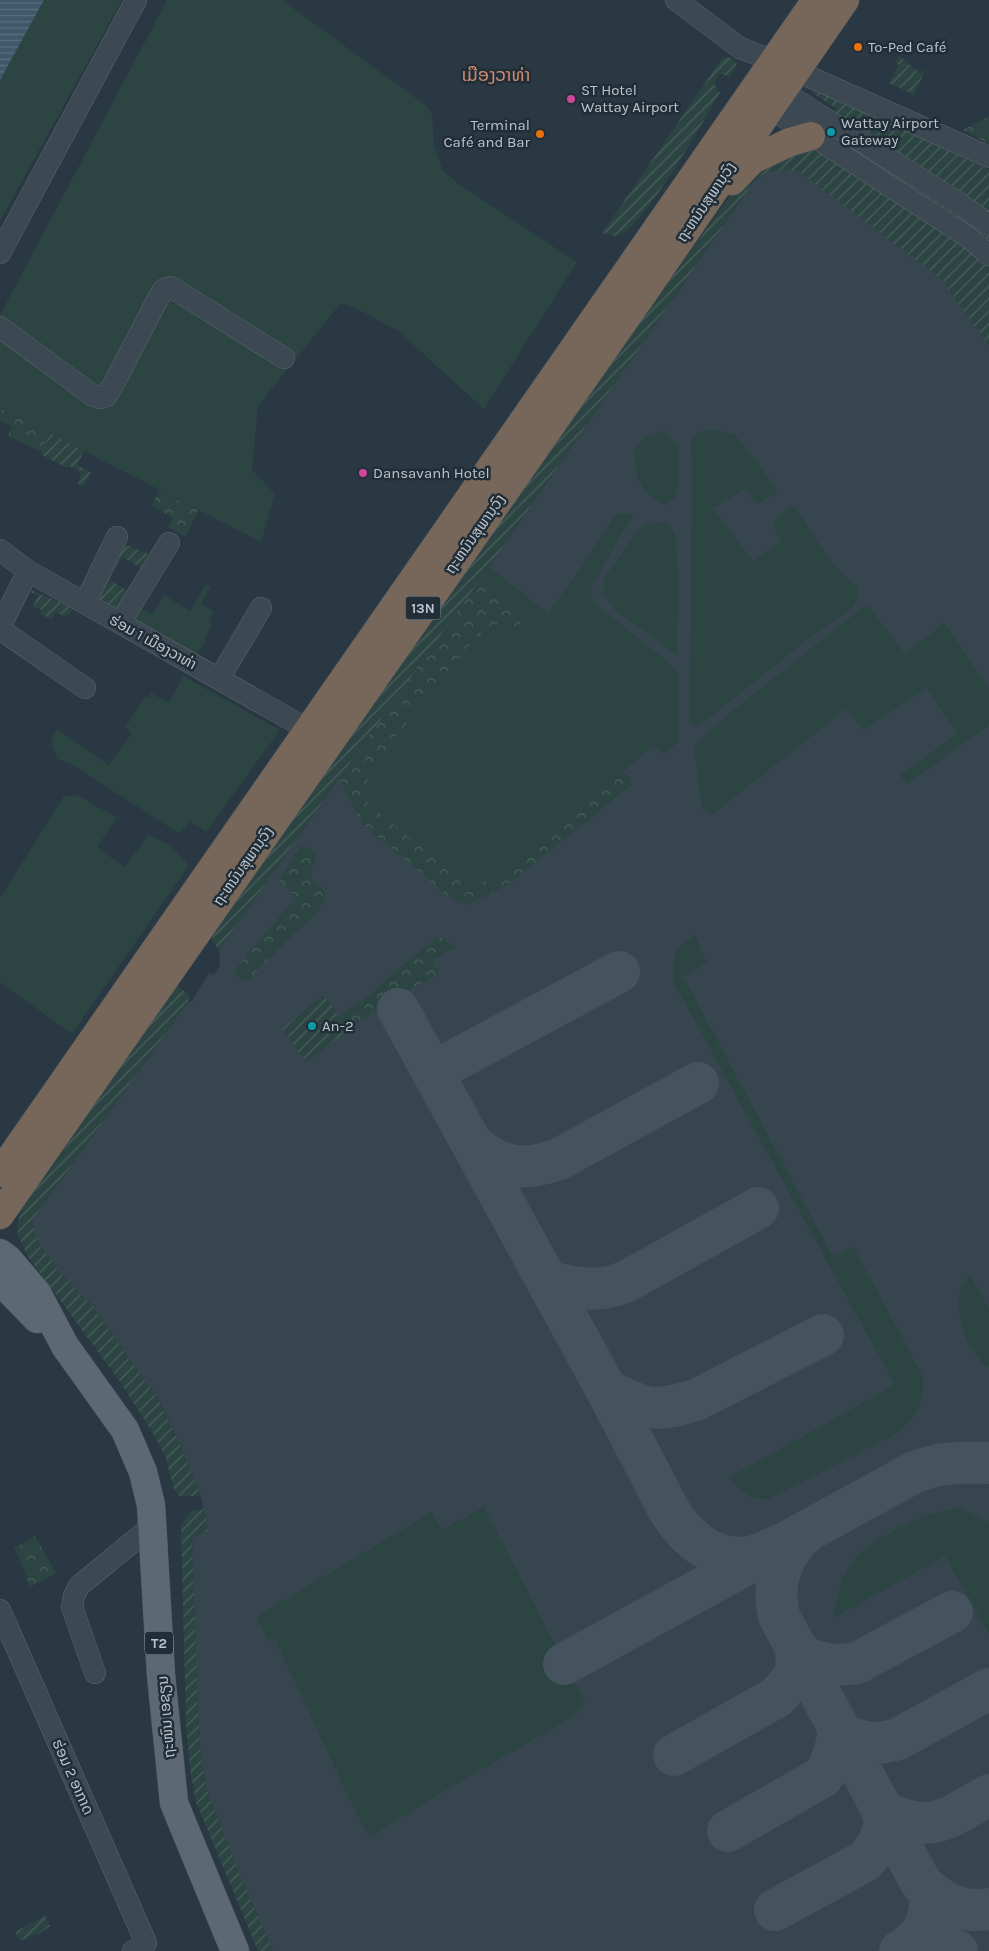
<svg xmlns="http://www.w3.org/2000/svg" width="989" height="1951" viewBox="0 0 989 1951" font-family="Karla,'Noto Sans Lao',sans-serif">
  <style>
    .airport { fill: #37454f }
    .grass { fill: #2c4543 }
    .forest { fill: url(#forest-crowns) }
    .garden { fill: url(#garden-furrows) }
    .water { fill: url(#water-rules) }
    .lines { fill: none; stroke-linecap: round; stroke-linejoin: round }
    .taxiway { stroke: #44535d; stroke-width: 42 }
    .minor-casing { stroke: #5c676f; stroke-width: 22 }
    .major-casing { stroke: #4a555e; stroke-width: 29 }
    .highway-casing { stroke: #48545c; stroke-width: 29 }
    .minor { stroke: #3d4952; stroke-width: 21 }
    .major { stroke: #5c6972; stroke-width: 28 }
    .highway { stroke: #77675b; stroke-width: 28 }
    .food-dot { fill: #e8710a; stroke: #222e37; stroke-width: 2 }
    .hotel-dot { fill: #d1479c; stroke: #222e37; stroke-width: 2 }
    .culture-dot { fill: #0f9aa8; stroke: #222e37; stroke-width: 2 }
    .labels { text-anchor: middle; dominant-baseline: central; stroke-width: 5; stroke-linejoin: round; paint-order: stroke }
    .shield { fill: #222e37; stroke: #8d979f; stroke-width: 1 }
    .shield-label { font-size: 14px; font-weight: bold; fill: #bbc4cc }
    .poi-label { font-size: 15px; fill: #bbc4cc; stroke: #222e37; text-anchor: start }
    .street-label { font-size: 15px; fill: #bbc4cc; stroke: #222e37 }
    .quarter-label { font-size: 18px; fill: #d08a71; stroke: #222e37 }
  </style>
  <defs>
    <pattern id="forest-crowns" width="20" height="18" patternUnits="userSpaceOnUse" patternTransform="scale(1.25)"><rect width="20" height="18" fill="#2c4543"/><path d="M2 6a3 3 0 1 1 6 0M12 15a3 3 0 1 1 6 0" fill="none" stroke="#495e5d"/></pattern>
    <pattern id="garden-furrows" width="10" height="10" patternUnits="userSpaceOnUse" patternTransform="scale(1.25)"><rect width="10" height="10" fill="#2c4543"/><path d="M-1 1l2-2M0 10L10 0M9 11l2-2" fill="none" stroke="#495e5d"/></pattern>
    <pattern id="water-rules" width="6" height="5" patternUnits="userSpaceOnUse" patternTransform="scale(1.25)"><rect width="6" height="5" fill="#40596a"/><path d="M0 2.5h6" fill="none" stroke="#5a6f7e"/></pattern>
  </defs>
  <rect width="100%" height="100%" fill="#293842"/>
  <path class="airport" d="M 813,93 L 868,114 L 989,170 L 989,1951 L 273,1951 L 243,1884 L 206,1788 L 201,1757 L 198,1715 L 192,1537 L 208,1531 L 201,1496 L 176,1436 L 158,1399 L 90,1303 L 61,1274 L 36,1239 L 32,1221 L 188,1002 L 192,1001 L 209,973 L 213,975 L 220,965 L 219,950 L 339,778 L 489,567 L 754,181 L 769,171 L 798,170 L 837,109 Z"/>
  <path class="grass" d="M 44,0 L 122,0 L 0,221 L 0,80 Z
    M 167,0 L 282,0 L 428,107 L 432,115 L 434,146 L 443,171 L 460,185 L 577,262 L 484,409 L 397,330 C 381,323 356,305 340,304 L 258,406 L 252,470 L 275,494 L 261,542 L 0,408 L 0,315 Z
    M 705,430 L 719,431 L 735,435 L 760,466 L 778,492 L 757,504 L 745,489 L 713,508 L 753,561 L 781,541 L 772,524 L 788,507 L 796,508 C 812,532 833,573 859,587 L 858,596 L 853,607 L 807,640 L 698,727 L 690,723 L 692,462 C 690,445 687,438 705,430 Z
    M 665,431 L 679,448 L 679,483 L 675,497 L 665,505 L 646,493 L 636,474 L 634,451 L 643,438 Z
    M 617,513 L 633,514 L 591,587 L 593,602 L 669,663 L 679,674 L 678,742 L 664,755 L 653,745 L 517,868 L 470,887 L 363,799 L 368,779 L 388,747 L 473,641 L 491,625 L 503,622 L 501,594 L 478,581 L 489,567 L 548,613 L 577,574 Z
    M 654,522 L 669,524 L 675,535 L 678,574 L 677,655 L 615,610 L 604,595 L 604,579 L 628,544 L 640,528 Z
    M 205,585 L 211,586 L 201,604 L 212,610 L 213,613 L 209,622 L 212,624 L 205,638 L 206,641 L 196,656 L 131,622 L 137,606 L 152,615 L 164,595 L 190,611 Z
    M 865,606 L 870,608 L 905,654 L 944,623 L 989,688 L 989,725 L 907,784 L 900,775 L 957,734 L 927,688 L 864,730 L 846,709 L 713,814 L 702,808 L 694,746 L 725,717 Z
    M 183,676 L 280,730 L 206,832 L 190,821 L 180,834 L 71,764 L 57,759 L 51,741 L 57,729 L 109,765 L 132,733 L 125,728 L 145,696 L 148,698 L 151,693 L 169,703 Z
    M 77,795 L 117,818 L 97,847 L 124,867 L 149,835 L 171,846 L 189,865 L 72,1034 L 0,982 L 0,898 L 64,796 Z
    M 695,935 L 707,963 L 683,976 L 833,1257 L 853,1246 L 923,1377 C 924,1405 917,1417 896,1434 L 769,1499 C 751,1500 740,1493 730,1477 L 895,1385 L 673,981 C 675,954 671,950 695,935 Z
    M 970,1275 L 989,1309 L 989,1367 C 969,1356 953,1313 960,1291 C 962,1285 966,1279 970,1275 Z
    M 484,1507 L 585,1703 L 574,1716 L 434,1797 L 370,1837 L 357,1815 L 274,1637 L 268,1641 L 256,1617 L 432,1512 L 442,1530 Z
    M 959,1508 L 989,1522 L 989,1634 L 945,1556 L 833,1618 C 836,1602 839,1585 847,1570 C 861,1541 928,1511 959,1508 Z"/>
  <path class="forest" d="M 989,116 L 989,144 L 963,130 Z
    M 0,408 L 51,434 L 40,451 C 29,446 19,442 8,436 L 12,426 L 0,421 Z
    M 159,490 L 198,510 L 186,537 L 168,527 L 173,518 L 152,506 Z
    M 478,581 L 501,594 L 518,608 L 522,622 L 512,629 L 503,623 L 491,625 L 473,641 L 388,747 L 368,779 L 363,799 L 450,872 L 471,887 L 517,868 L 622,773 L 630,777 L 632,785 L 506,886 L 467,905 L 450,898 L 361,823 L 339,778 Z
    M 299,846 L 310,849 L 317,854 L 312,869 L 312,880 L 320,885 L 325,893 L 324,899 L 317,914 L 295,933 L 247,981 L 237,977 L 234,971 L 289,905 L 296,900 C 294,892 285,887 280,880 Z
    M 438,938 L 444,938 L 456,947 L 433,960 L 439,974 L 379,1007 L 345,1033 L 339,1024 L 343,1013 L 363,1000 L 425,946 Z
    M 35,1536 L 56,1573 L 30,1587 L 15,1548 Z"/>
  <path class="garden" d="M 899,56 L 920,73 L 922,70 L 925,71 L 914,95 L 889,83 L 899,65 L 896,62 Z
    M 723,57 L 732,58 L 737,64 L 730,77 L 719,73 L 714,83 L 720,93 C 702,123 647,222 620,235 C 614,238 607,234 602,233 Z
    M 816,87 L 868,114 L 989,170 L 989,346 L 941,279 L 798,171 C 780,170 767,169 754,181 L 489,567 L 339,778 L 219,950 L 212,941 L 213,934 L 589,393 L 738,185 L 768,163 L 812,147 L 837,109 L 813,93 Z
    M 51,434 L 84,451 L 77,465 L 91,472 L 84,486 L 77,483 L 82,472 L 69,466 L 67,468 L 42,455 L 40,451 Z
    M 120,542 L 150,555 L 142,569 L 123,557 L 109,579 L 128,592 L 118,611 L 96,600 Z
    M 29,589 L 73,608 L 69,616 L 67,614 L 65,617 L 56,612 L 52,619 L 40,614 L 42,610 L 33,606 L 38,595 L 27,591 Z
    M 177,985 L 189,995 L 188,1002 L 32,1221 L 36,1239 L 61,1274 L 90,1303 L 158,1399 L 176,1436 L 201,1496 L 179,1496 L 174,1489 L 165,1456 L 154,1435 L 118,1379 L 27,1255 L 18,1235 L 17,1226 L 22,1208 L 67,1145 L 96,1095 Z
    M 323,995 L 341,1018 L 339,1024 L 345,1033 L 306,1062 L 282,1029 Z
    M 205,1509 L 208,1531 L 192,1538 L 198,1715 L 201,1757 L 206,1788 L 243,1883 L 273,1951 L 258,1951 L 196,1802 L 191,1775 L 186,1726 L 181,1526 L 191,1511 Z
    M 45,1916 L 50,1926 L 38,1935 L 35,1934 L 20,1941 L 15,1932 Z"/>
  <path class="water" d="M 0,0 L 44,0 L 0,80 Z"/>
  <g class="lines">
    <path class="taxiway" d="M 398,1009 L 606,1389 L 670,1512 C 688,1540 714,1562 749,1557 C 761,1555 771,1549 782,1544
      M 433,1072 L 619,972
      M 472,1144 C 502,1169 523,1172 559,1159 L 698,1083
      M 548,1282 C 578,1288 598,1294 627,1281 L 758,1208
      M 606,1389 C 646,1410 652,1413 696,1400 L 823,1335
      M 809,1530 C 782,1551 771,1583 779,1616 L 921,1883 C 939,1901 963,1914 989,1909
      M 801,1656 C 821,1664 836,1667 857,1663 L 952,1612
      M 564,1664 L 913,1473 C 938,1462 962,1462 989,1463
      M 841,1733 C 861,1743 876,1746 898,1739 L 989,1689
      M 674,1755 L 777,1697 L 791,1681 L 796,1672 L 797,1648
      M 882,1811 C 931,1835 947,1819 989,1795
      M 728,1831 L 822,1777 C 833,1763 837,1747 839,1729
      M 775,1910 L 865,1861 C 877,1847 884,1835 885,1817
      M 910,1946 C 928,1942 941,1942 957,1951
      M 900,1951 C 923,1938 934,1917 929,1891"/>
    <defs>
      <path id="minor" d="M 676,0 L 740,48 L 774,61 L 989,157
        M 769,83 L 959,203 L 989,225
        M 759,101 L 968,237 L 989,255
        M 0,253 L 136,0
        M 0,327 L 92,395 L 101,398 L 106,396 L 113,385 L 162,291 L 166,288 L 171,287 L 284,358
        M 0,550 L 28,571 L 309,730
        M 85,603 L 117,537
        M 120,623 L 169,543
        M 0,627 L 28,571
        M 0,629 L 85,688
        M 219,679 L 261,608
        M 0,1610 L 146,1943 L 133,1951
        M 95,1673 L 72,1607 L 74,1596 L 79,1586 L 152,1526"/>
      <path id="major" d="M 0,1253 L 8,1259 L 37,1293 L 65,1346 L 125,1430 L 143,1472 L 151,1505 L 161,1675 L 174,1803 L 235,1951
        M 0,1281 L 37,1319"/>
      <path id="highway" d="M 732,181 L 752,160 L 790,142 L 811,136
        M 0,1173 L 816,0
        M 0,1215 L 640,298 L 845,0"/>
    </defs>
    <use href="#minor" class="minor-casing"/>
    <use href="#major" class="major-casing"/>
    <use href="#highway" class="highway-casing"/>
    <use href="#minor" class="minor"/>
    <use href="#major" class="major"/>
    <use href="#highway" class="highway"/>
  </g>
  <g class="food-dot">
    <circle cx="858" cy="47" r="5"/>
    <circle cx="540" cy="134" r="5"/>
  </g>
  <g class="hotel-dot">
    <circle cx="571" cy="99" r="5"/>
    <circle cx="363" cy="473" r="5"/>
  </g>
  <g class="culture-dot">
    <circle cx="831" cy="132" r="5"/>
    <circle cx="312" cy="1026" r="5"/>
  </g>
  <g class="labels">
    <g class="shield">
      <rect x="405.5" y="596.5" width="35" height="23" rx="4"/>
      <rect x="145" y="1631.5" width="28" height="23" rx="4"/>
    </g>
    <g class="shield-label">
      <text x="423" y="608">13N</text>
      <text x="159" y="1643">T2</text>
    </g>
    <g class="poi-label">
      <text x="868" y="47">To-Ped Café</text>
      <text x="581" y="90">ST Hotel<tspan x="581" dy="17">Wattay Airport</tspan></text>
      <text x="841" y="123">Wattay Airport<tspan x="841" dy="17">Gateway</tspan></text>
      <text x="530" y="125" text-anchor="end">Terminal<tspan x="530" dy="17">Café and Bar</tspan></text>
      <text x="373" y="473">Dansavanh Hotel</text>
      <text x="322" y="1026">An-2</text>
    </g>
    <g class="street-label">
      <text transform="translate(706 202) rotate(-56)">ຖະຫນົນສຸພານຸວົງ</text>
      <text transform="translate(475 534) rotate(-55)">ຖະຫນົນສຸພານຸວົງ</text>
      <text transform="translate(153 642) rotate(29)">ຮ່ອມ 1 ເມືອງວາທ່າ</text>
      <text transform="translate(243 866) rotate(-55)">ຖະຫນົນສຸພານຸວົງ</text>
      <text transform="translate(166 1717) rotate(-95)">ຖະໜົນ ເອຊຽນ</text>
      <text transform="translate(73 1777) rotate(66)">ຮ່ອມ 2 ອາກາດ</text>
    </g>
    <g class="quarter-label">
      <text x="496" y="75">ເມືອງວາທ່າ</text>
    </g>
  </g>
</svg>
